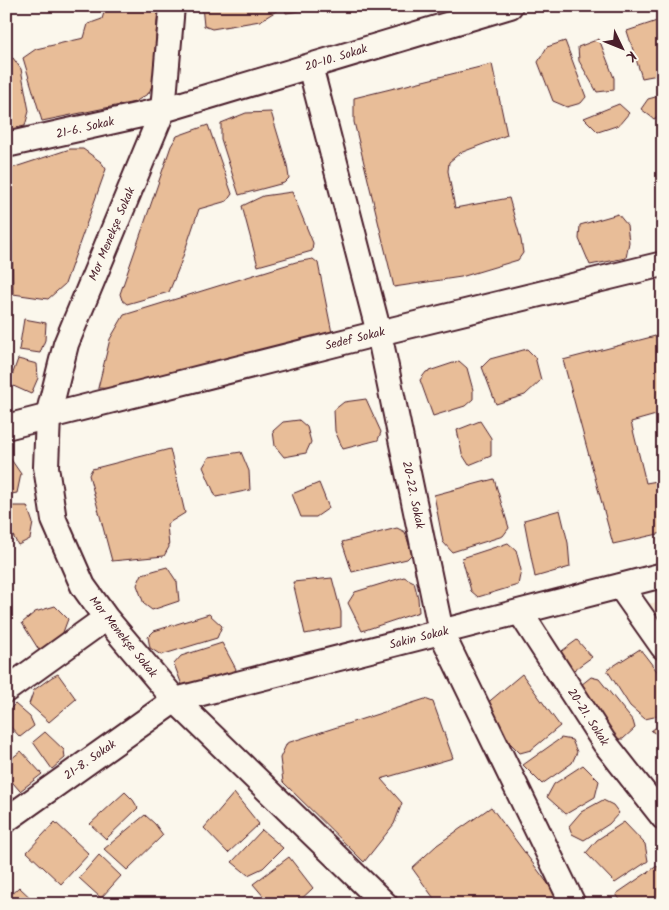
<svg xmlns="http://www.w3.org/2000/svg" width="669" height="910" viewBox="0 0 669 910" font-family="Kalam,sans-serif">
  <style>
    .built { fill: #f5e6d3 }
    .building { fill: #e8bd98; stroke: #4a1f2b }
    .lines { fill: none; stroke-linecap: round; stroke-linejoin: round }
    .minor-casing { stroke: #4a1f2b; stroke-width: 28 }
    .minor { stroke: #fbf7ec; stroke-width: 24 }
    .labels { text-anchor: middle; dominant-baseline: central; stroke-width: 4.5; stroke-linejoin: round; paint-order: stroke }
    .street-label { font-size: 12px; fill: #4a1f2b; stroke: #fbf7ec }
  </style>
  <rect width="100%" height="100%" fill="#fbf7ec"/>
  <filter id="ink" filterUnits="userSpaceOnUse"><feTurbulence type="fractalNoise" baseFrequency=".02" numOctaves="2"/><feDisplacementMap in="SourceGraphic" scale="10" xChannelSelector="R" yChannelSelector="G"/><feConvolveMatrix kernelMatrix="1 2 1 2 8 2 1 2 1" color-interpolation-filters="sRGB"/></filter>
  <g filter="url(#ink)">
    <path class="built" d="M 663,601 L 663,634 L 641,605 Z"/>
    <path class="building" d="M 106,6 L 158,6 L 153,83 L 149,93 L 135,102 L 42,121 L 23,58 L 36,49 L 84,38 L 88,24 L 102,19 Z
      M 202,6 L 277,6 L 278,10 L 260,21 L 212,29 L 204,26 Z
      M 285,6 L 320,6 L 319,8 L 286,13 Z
      M 657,21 L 663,26 L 663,74 L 642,78 L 627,31 Z
      M 599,39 L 614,78 L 614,90 L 597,92 L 579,61 L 578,47 Z
      M 565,41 L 586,97 L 581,103 L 567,107 L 553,101 L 538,62 L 547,47 Z
      M 13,58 L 21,69 L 29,111 L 25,126 L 6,130 L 6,60 Z
      M 492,64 L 507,135 L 460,153 L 449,162 L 448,171 L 455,208 L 509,198 L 521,240 L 523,253 L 518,260 L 461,277 L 394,287 L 354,122 L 354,98 Z
      M 663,95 L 663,115 L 654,119 L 641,109 L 648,99 Z
      M 619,104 L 629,113 L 619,125 L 598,132 L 584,118 Z
      M 271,112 L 287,165 L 289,178 L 284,183 L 239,195 L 221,139 L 221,123 L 246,113 Z
      M 208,125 L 232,194 L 227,201 L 199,209 L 180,265 L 169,292 L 127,304 L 122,300 L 120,294 L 171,146 L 177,136 Z
      M 70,149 L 83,149 L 101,162 L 106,169 L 65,284 L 48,299 L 13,294 L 12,241 L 6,241 L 6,170 Z
      M 292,192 L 313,243 L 312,251 L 258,266 L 242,206 L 263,196 Z
      M 618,214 L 627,225 L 629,242 L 626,258 L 590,265 L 579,239 L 580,225 Z
      M 313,259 L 318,263 L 332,333 L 118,389 L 98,388 L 110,339 L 124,315 L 296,262 Z
      M 24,319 L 46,323 L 45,340 L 40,353 L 19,350 Z
      M 663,334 L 663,413 L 631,422 L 646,483 L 663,480 L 663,533 L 613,544 L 563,360 Z
      M 527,349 L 535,357 L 541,380 L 525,395 L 496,404 L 482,367 L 490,359 Z
      M 18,359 L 37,364 L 38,378 L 31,394 L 9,384 Z
      M 459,361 L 467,368 L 473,390 L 473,399 L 465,406 L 433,416 L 420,380 L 426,372 Z
      M 366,399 L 381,432 L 378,440 L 343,449 L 335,431 L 334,410 L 344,402 Z
      M 299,420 L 307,427 L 311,442 L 306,453 L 284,457 L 275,446 L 273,431 L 283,422 Z
      M 480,421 L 491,438 L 491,456 L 469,465 L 462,454 L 457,430 Z
      M 170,449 L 185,513 L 167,524 L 169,547 L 164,556 L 112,561 L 89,475 L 92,469 Z
      M 241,452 L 249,471 L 250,490 L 216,497 L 203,467 L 209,457 Z
      M 10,458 L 21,474 L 17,493 L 6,495 L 6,460 Z
      M 494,479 L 509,528 L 503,536 L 452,552 L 443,542 L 434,495 Z
      M 319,483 L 329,508 L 316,517 L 301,517 L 292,494 Z
      M 6,506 L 27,506 L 33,523 L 30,539 L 18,545 L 12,534 L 6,532 Z
      M 560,510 L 568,543 L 570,567 L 535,577 L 524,520 Z
      M 397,528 L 405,532 L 412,554 L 407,559 L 352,572 L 342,542 Z
      M 508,543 L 516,550 L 521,570 L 518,585 L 478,597 L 471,591 L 462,558 Z
      M 167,567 L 177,582 L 179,601 L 152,610 L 144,604 L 137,585 L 142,574 Z
      M 404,577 L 414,582 L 418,598 L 419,612 L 362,631 L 348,603 L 355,592 Z
      M 332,578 L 341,612 L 341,627 L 305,634 L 293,582 Z
      M 55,606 L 68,619 L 62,635 L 39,650 L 22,623 L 35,612 Z
      M 209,614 L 222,626 L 217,638 L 161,655 L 150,648 L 148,637 L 154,631 Z
      M 577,640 L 592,657 L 571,672 L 559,653 Z
      M 222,643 L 236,669 L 231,679 L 185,693 L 174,664 L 181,656 Z
      M 640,649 L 663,679 L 663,711 L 654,717 L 645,719 L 630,706 L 607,670 Z
      M 58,674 L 76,699 L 49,722 L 29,704 L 34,690 L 52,677 Z
      M 522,674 L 560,726 L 531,750 L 520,753 L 499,732 L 485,705 Z
      M 591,677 L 599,679 L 633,721 L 635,728 L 623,739 L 608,739 L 581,685 Z
      M 425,699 L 433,702 L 453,758 L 381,779 L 402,803 L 394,824 L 364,862 L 283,782 L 280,758 L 287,743 Z
      M 15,704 L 30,717 L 34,726 L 20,737 L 6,722 L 6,713 Z
      M 663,722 L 663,737 L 651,731 Z
      M 45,732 L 64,750 L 65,758 L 52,769 L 33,742 Z
      M 561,738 L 572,740 L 577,752 L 572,763 L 542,784 L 523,765 Z
      M 21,751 L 42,774 L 20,791 L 6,775 L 6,763 Z
      M 583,765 L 599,781 L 595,797 L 566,814 L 547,797 L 554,784 Z
      M 125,792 L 133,800 L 138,808 L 106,839 L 90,824 Z
      M 234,793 L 259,824 L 228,853 L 204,828 Z
      M 603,800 L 613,805 L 619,813 L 609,824 L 584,840 L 572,834 L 569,826 L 581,812 Z
      M 491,807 L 563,904 L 438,904 L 412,868 L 437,845 Z
      M 145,815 L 155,824 L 163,835 L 127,870 L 104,849 Z
      M 55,822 L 89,854 L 61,884 L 27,852 Z
      M 624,822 L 645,844 L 648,861 L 615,883 L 586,853 L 597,840 Z
      M 262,830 L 283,848 L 263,868 L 248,875 L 232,862 Z
      M 99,855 L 121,876 L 101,898 L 79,878 Z
      M 289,857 L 313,888 L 296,904 L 270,904 L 253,884 Z
      M 657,866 L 663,874 L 663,904 L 623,904 L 616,894 Z
      M 19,887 L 37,904 L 6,904 L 6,899 Z"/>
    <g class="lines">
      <defs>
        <path id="minor" d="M 172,6 L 163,110 L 66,344 L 48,416 L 46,467 L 54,520 L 83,586 L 106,618 L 175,700 L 385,904
          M 310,66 L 379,333 L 441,632 L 573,904
          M 6,145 L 163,110 L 510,6
          M 6,427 L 379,333 L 663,264
          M 620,586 L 663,647
          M 520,612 L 604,742 L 663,817
          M 6,690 L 106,618
          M 6,820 L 175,700 L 663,575"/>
      </defs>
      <use href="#minor" class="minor-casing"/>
      <use href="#minor" class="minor"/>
    </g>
  </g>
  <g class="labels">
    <g class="street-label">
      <text transform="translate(336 58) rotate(-17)">20-10. Sokak</text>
      <text transform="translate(85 128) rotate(-13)">21-6. Sokak</text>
      <text transform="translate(112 234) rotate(-67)">Mor Menekşe Sokak</text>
      <text transform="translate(355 339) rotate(-14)">Sedef Sokak</text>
      <text transform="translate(413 495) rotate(78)">20-22. Sokak</text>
      <text transform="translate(123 637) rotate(51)">Mor Menekşe Sokak</text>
      <text transform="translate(419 638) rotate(-14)">Sakin Sokak</text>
      <text transform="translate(588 717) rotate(57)">20-21. Sokak</text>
      <text transform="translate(90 760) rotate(-35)">21-8. Sokak</text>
    </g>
  </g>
  <rect width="669" height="910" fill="none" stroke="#fbf7ec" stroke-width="25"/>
  <rect x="12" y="12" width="644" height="885" fill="none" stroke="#4a1f2b" stroke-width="2" filter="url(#ink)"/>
  <g transform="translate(622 48) rotate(133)" stroke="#fbf7ec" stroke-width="4" paint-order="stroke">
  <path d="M0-4L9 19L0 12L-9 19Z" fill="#4a1f2b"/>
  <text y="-8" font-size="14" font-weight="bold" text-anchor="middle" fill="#4a1f2b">K</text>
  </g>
</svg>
